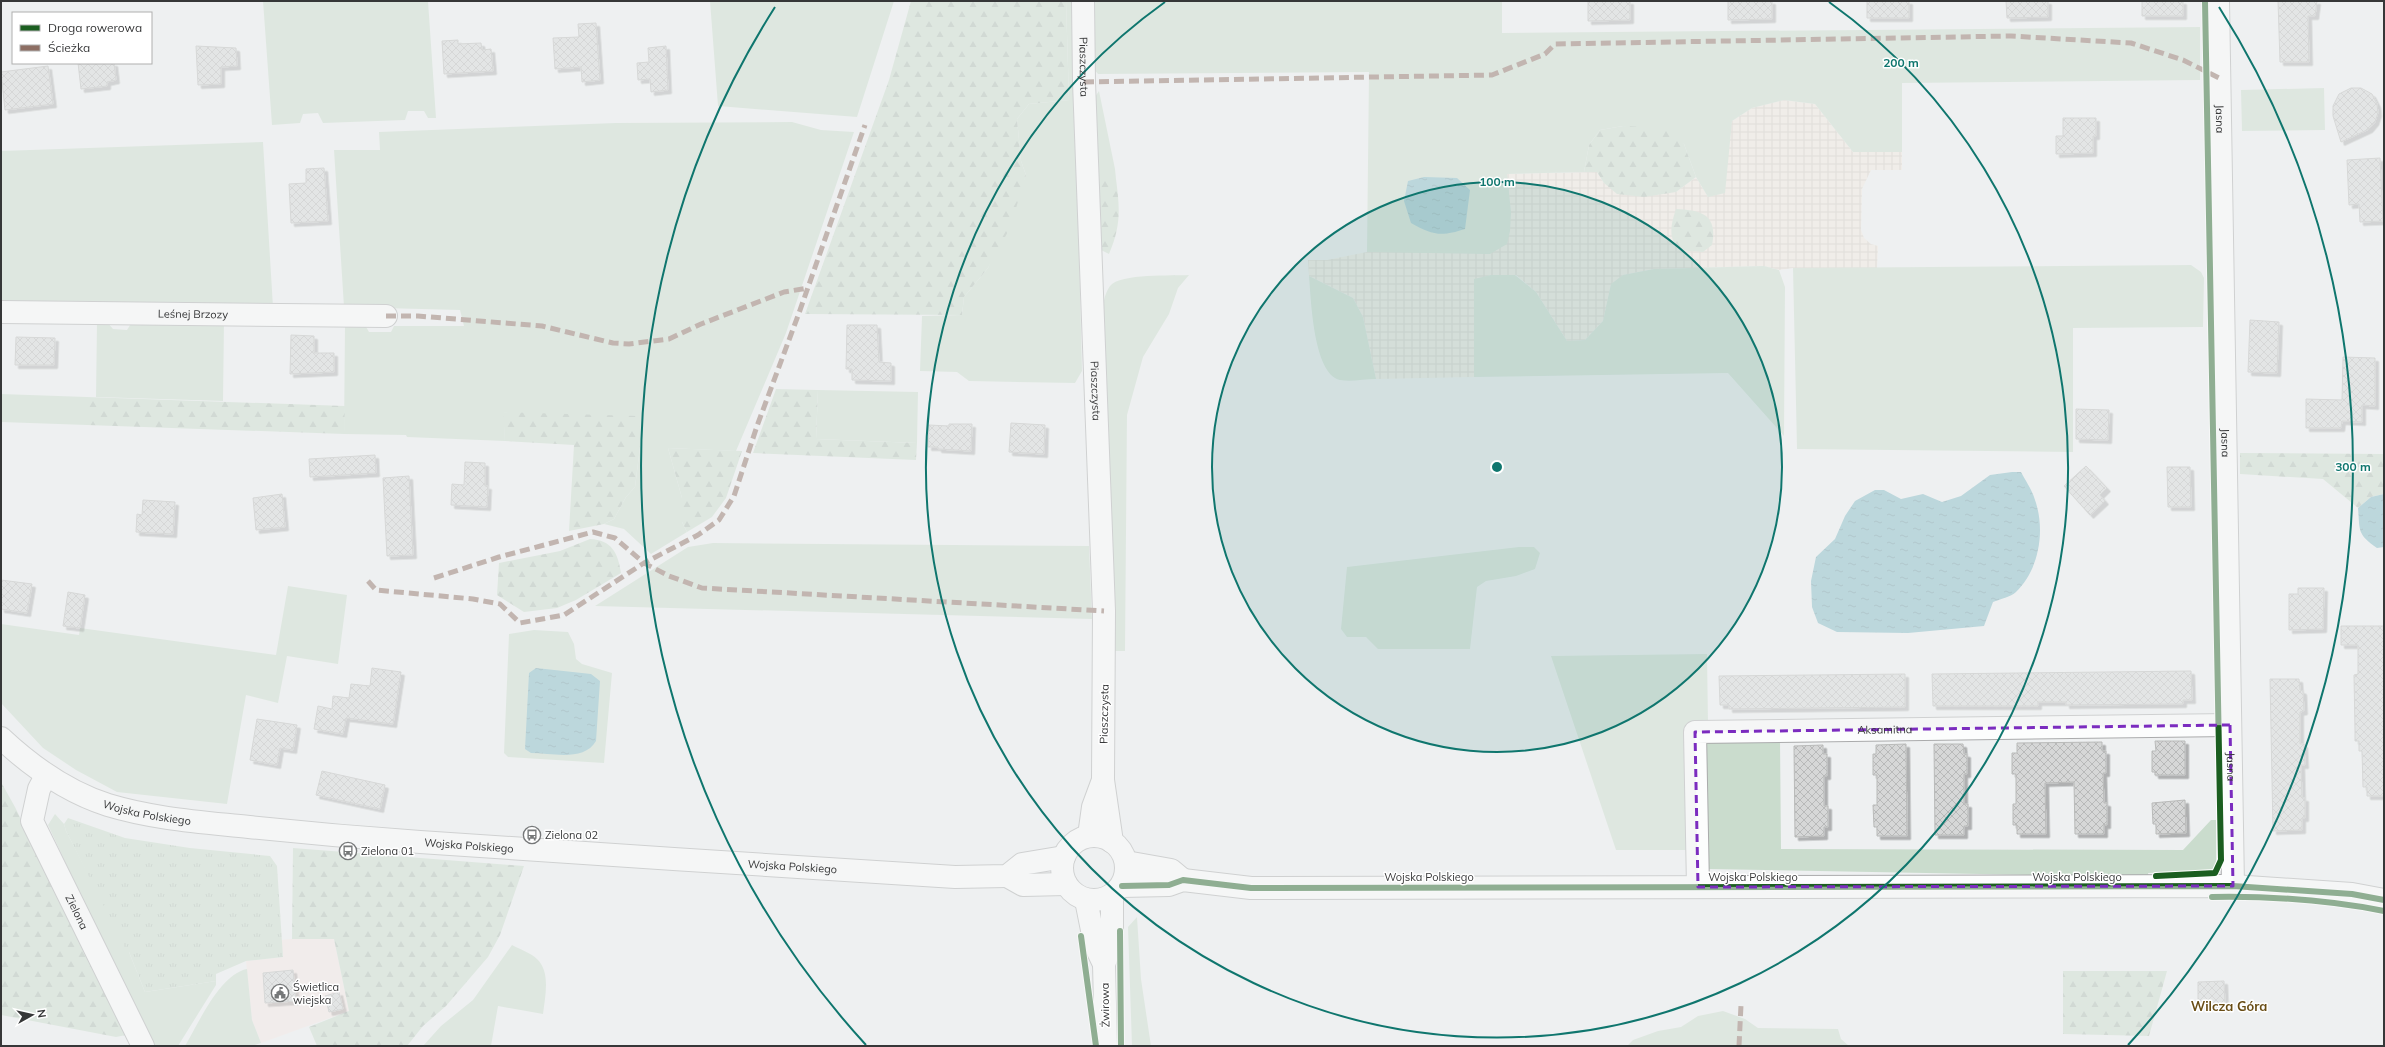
<svg xmlns="http://www.w3.org/2000/svg" width="2385" height="1047" viewBox="0 0 2385 1047" font-family="Mulish,sans-serif">
  <style>
    .commercial { fill: #f4e7e4 }
    .industrial { fill: url(#industrial-grid) }
    .grass { fill: #cadccd }
    .forest { fill: url(#forest-firs) }
    .park { fill: url(#park-tufts) }
    .water { fill: url(#water-ripples) }
    .building { fill: url(#building-cross-hatch); stroke: #b9bab9; filter: url(#shadow) }
    .lines { fill: none; stroke-linecap: round; stroke-linejoin: round }
    .minor-casing { stroke: #aaabac; stroke-width: 24 }
    .minor { stroke: #fcfdfd; stroke-width: 22 }
    .quiet { stroke: #8d6e63; stroke-width: 5; stroke-dasharray: 10 5; stroke-linecap: butt }
    .cycleway-casing { stroke: #fff; stroke-width: 8 }
    .cycleway { stroke: #1b5e20; stroke-width: 6 }
    .marked { fill: none; stroke: #7b2cbf; stroke-width: 3; stroke-dasharray: 8 5; stroke-linejoin: round }
    .ring { fill: none; stroke: #0f766e; stroke-width: 2 }
    .labels { text-anchor: middle; dominant-baseline: central; stroke-width: 3; stroke-linejoin: round; paint-order: stroke }
    .street-label { font-size: 11px; fill: #363738; stroke: #fff }
    .poi-label { font-size: 11px; fill: #363738; stroke: #fff; text-anchor: start }
    .quarter-label { font-size: 13px; font-weight: bold; fill: #684c14; stroke: #fff }
    .centre { fill: #0f766e; stroke: #fff; stroke-width: 2 }
    .ring-label { font-size: 12px; text-anchor: middle; font-weight: bold; fill: #0f766e; stroke: #fff; stroke-width: 3; stroke-linejoin: round; paint-order: stroke }
  </style>
  <defs>
    <pattern id="industrial-grid" width="8" height="8" patternUnits="userSpaceOnUse"><rect width="8" height="8" fill="#f1e8df"/><path d="M0 4h8M4 0v8" fill="none" stroke="#cfc8c0"/></pattern>
    <pattern id="forest-firs" width="22" height="20" patternUnits="userSpaceOnUse"><rect width="22" height="20" fill="#cadccd"/><path d="M5 1l3.5 6h-7zM16 11l3.5 6h-7z" fill="#aebdb1"/></pattern>
    <pattern id="park-tufts" width="24" height="20" patternUnits="userSpaceOnUse"><rect width="24" height="20" fill="#cadccd"/><path d="M3 7l-1-3M5 7V3M7 7l1-3M15 17l-1-3M17 17v-4M19 17l1-3" fill="none" stroke="#aebdb1"/></pattern>
    <pattern id="water-ripples" width="26" height="14" patternUnits="userSpaceOnUse"><rect width="26" height="14" fill="#7eb8c4"/><path d="M2 4q2-2 4 0t4 0M15 11q2-2 4 0t4 0" fill="none" stroke="#6896a0"/></pattern>
    <pattern id="building-cross-hatch" width="8" height="8" patternUnits="userSpaceOnUse"><rect width="8" height="8" fill="#d6d7d7"/><path d="M0 0l8 8M0 8l8-8" fill="none" stroke="#b8b9b9"/></pattern>
    <filter id="shadow"><feDropShadow dx="3.5" dy="3.5" stdDeviation="0" flood-color="#0004"/></filter>
  </defs>
  <rect width="100%" height="100%" fill="#eef0f1"/>
  <path class="commercial" d="M 292,939 L 334,939 L 349,1011 L 261,1043 L 252,1020 L 246,961 L 283,957 L 280,940 Z"/>
  <path class="industrial" d="M 1784,100 L 1815,104 L 1853,152 L 1902,152 L 1902,170 L 1871,170 L 1862,189 L 1861,230 L 1864,238 L 1871,244 L 1878,246 L 1877,268 L 1793,268 L 1779,270 L 1764,266 L 1654,269 L 1623,275 L 1611,285 L 1603,321 L 1585,340 L 1567,341 L 1536,292 L 1516,275 L 1491,275 L 1474,280 L 1474,377 L 1376,379 L 1363,317 L 1353,298 L 1309,276 L 1308,260 L 1327,260 L 1367,252 L 1511,212 L 1506,174 L 1597,172 L 1604,183 L 1676,192 L 1696,177 L 1708,197 L 1732,121 L 1752,108 Z"/>
  <path class="grass" d="M 263,1 L 428,1 L 436,118 L 428,118 L 424,111 L 408,111 L 405,120 L 323,123 L 318,113 L 303,114 L 300,123 L 272,125 Z
    M 710,1 L 894,1 L 857,117 L 718,106 Z
    M 1066,1 L 1073,1 L 1082,371 L 1075,383 L 969,381 L 957,372 L 920,371 L 922,316 L 962,315 L 964,297 L 988,268 L 1026,175 L 1021,161 L 1017,119 L 1029,104 L 1069,100 Z
    M 1093,1 L 1502,1 L 1502,33 L 2200,27 L 2200,80 L 1902,83 L 1902,152 L 1853,152 L 1815,104 L 1784,100 L 1752,108 L 1732,121 L 1725,193 L 1708,197 L 1696,177 L 1684,144 L 1623,126 L 1600,130 L 1589,145 L 1584,172 L 1507,174 L 1511,212 L 1510,231 L 1507,244 L 1490,254 L 1367,252 L 1369,72 L 1098,74 L 1093,68 Z
    M 2324,88 L 2325,130 L 2242,131 L 2241,90 Z
    M 1099,91 L 1115,169 L 1116,179 L 1096,179 L 1095,97 Z
    M 792,122 L 821,130 L 854,132 L 786,333 L 736,451 L 668,448 L 682,498 L 682,522 L 687,532 L 651,554 L 624,529 L 604,524 L 614,519 L 626,497 L 635,487 L 640,447 L 504,412 L 505,441 L 407,437 L 406,435 L 344,434 L 345,325 L 365,325 L 369,332 L 391,332 L 394,326 L 464,326 L 460,310 L 344,307 L 334,150 L 380,150 L 379,132 L 616,123 Z
    M 263,142 L 273,307 L 1,304 L 1,151 Z
    M 2191,265 L 2201,272 L 2204,278 L 2203,327 L 2073,328 L 2073,452 L 1797,449 L 1793,268 Z
    M 1764,266 L 1779,270 L 1785,287 L 1784,436 L 1728,373 L 1474,377 L 1474,279 L 1491,275 L 1515,275 L 1536,292 L 1567,341 L 1585,340 L 1603,321 L 1611,284 L 1623,275 L 1654,269 Z
    M 1189,275 L 1178,288 L 1169,314 L 1143,357 L 1127,415 L 1125,651 L 1115,651 L 1101,316 C 1103,306 1104,294 1110,286 C 1120,273 1173,276 1189,275 Z
    M 1309,276 L 1353,298 L 1363,317 L 1376,379 C 1365,379 1351,382 1340,380 C 1313,374 1311,298 1309,276 Z
    M 97,322 L 107,322 L 113,329 L 127,330 L 132,322 L 224,322 L 223,401 L 96,397 Z
    M 818,390 L 918,392 L 917,443 L 816,439 Z
    M 1,394 L 87,397 L 87,425 L 1,422 Z
    M 713,543 L 1089,546 L 1092,619 L 595,606 L 688,547 Z
    M 1519,547 L 1534,547 L 1540,553 L 1535,569 L 1516,576 L 1486,581 L 1477,587 L 1470,649 L 1378,649 L 1366,637 L 1347,637 L 1341,629 L 1347,567 Z
    M 288,586 L 347,595 L 338,664 L 287,656 L 278,703 L 246,695 L 227,804 L 117,792 L 76,770 L 43,748 L 1,703 L 1,624 L 79,635 L 80,628 L 276,655 Z
    M 534,630 L 568,632 L 574,644 L 576,659 L 582,664 L 612,673 L 604,763 L 508,757 L 504,753 L 509,634 Z
    M 1707,654 L 1708,723 L 1691,850 L 1616,850 L 1551,656 Z
    M 1780,740 L 1781,849 L 2183,850 L 2211,820 L 2216,820 L 2216,863 L 2213,869 L 2207,871 L 2148,873 L 2149,877 L 1707,869 L 1705,744 L 1708,741 Z
    M 55,814 L 64,824 L 66,831 L 129,952 L 145,992 L 216,981 L 216,985 L 178,1046 L 151,1046 L 48,825 Z
    M 1137,917 L 1141,979 L 1151,1046 L 1132,1046 L 1128,927 Z
    M 512,945 C 519,949 531,953 537,959 C 551,972 545,997 543,1014 L 498,1006 L 491,1046 L 423,1046 L 441,1026 L 473,1000 Z
    M 247,969 L 252,1020 L 261,1043 L 252,1046 L 185,1046 C 198,1024 220,974 247,969 Z
    M 1723,1011 L 1745,1019 L 1758,1028 L 1838,1029 L 1841,1039 L 1849,1046 L 1627,1046 L 1633,1040 L 1658,1031 L 1681,1027 L 1698,1016 Z"/>
  <path class="forest" d="M 911,1 L 1066,1 L 1069,100 L 1029,104 L 1017,119 L 1021,161 L 1026,175 L 1010,228 L 988,268 L 964,297 L 962,315 L 805,314 L 889,80 Z
    M 1623,126 L 1663,128 L 1684,144 L 1696,177 L 1676,192 L 1644,197 L 1617,194 L 1604,183 L 1597,172 L 1584,172 L 1589,145 L 1600,130 Z
    M 1096,179 L 1116,179 C 1120,209 1121,226 1109,254 L 1099,249 Z
    M 1676,209 C 1702,210 1718,215 1712,245 L 1703,252 C 1697,251 1686,252 1681,249 C 1666,241 1672,221 1676,209 Z
    M 776,389 L 818,390 L 816,439 L 917,443 L 916,460 L 753,453 Z
    M 87,397 L 345,406 L 344,434 L 87,425 Z
    M 503,412 L 639,416 L 640,447 L 635,487 L 626,497 L 614,519 L 604,524 L 569,531 L 574,445 L 505,441 Z
    M 668,448 L 742,451 L 726,498 L 712,517 L 687,532 L 682,522 L 682,498 Z
    M 2240,453 L 2384,454 L 2384,494 L 2371,497 L 2358,508 L 2323,479 L 2240,474 Z
    M 590,539 C 612,540 618,553 621,573 L 576,600 L 557,608 L 524,612 L 497,595 L 499,563 L 560,551 Z
    M 1,782 L 15,807 L 126,1035 L 116,1037 L 1,1015 Z
    M 293,848 L 524,866 L 500,935 L 488,957 L 446,1006 L 423,1026 L 407,1046 L 317,1046 L 309,1027 L 349,1011 L 334,939 L 292,939 Z
    M 2063,971 L 2167,971 L 2149,1036 L 2063,1034 Z"/>
  <path class="park" d="M 68,818 L 125,838 L 190,848 L 270,856 L 277,866 L 283,957 L 246,961 L 216,974 L 216,981 L 145,992 L 129,952 L 127,952 L 66,831 L 64,824 Z"/>
  <path class="water" d="M 1424,177 L 1457,178 L 1470,190 L 1465,229 C 1441,237 1432,235 1411,223 L 1404,201 L 1408,181 Z
    M 2012,472 L 2021,472 C 2025,480 2031,488 2034,497 C 2046,528 2040,569 2016,592 C 2011,597 2000,599 1993,602 L 1984,626 L 1908,633 L 1837,632 L 1818,623 L 1812,607 L 1811,581 L 1816,557 L 1835,539 L 1845,516 L 1855,501 L 1875,490 L 1884,490 L 1901,499 L 1923,494 L 1942,502 L 1961,496 L 1990,475 Z
    M 2384,494 L 2384,547 L 2377,548 C 2357,534 2360,531 2358,508 L 2371,497 Z
    M 536,668 L 591,674 L 600,681 L 596,741 C 584,762 552,753 531,753 L 525,749 L 529,673 Z"/>
  <path class="building" d="M 1588,1 L 1630,1 L 1630,20 L 1588,21 Z
    M 1728,1 L 1772,1 L 1772,19 L 1728,20 Z
    M 1867,1 L 1909,1 L 1909,18 L 1867,18 Z
    M 2006,1 L 2048,1 L 2048,17 L 2007,18 Z
    M 2142,1 L 2183,1 L 2183,16 L 2142,16 Z
    M 2278,1 L 2317,1 L 2315,16 L 2308,16 L 2309,62 L 2280,62 Z
    M 596,23 L 600,80 L 582,82 L 581,67 L 555,69 L 553,38 L 579,37 L 578,24 Z
    M 458,40 L 458,44 L 481,43 L 482,50 L 491,49 L 493,71 L 444,74 L 442,41 Z
    M 196,46 L 236,48 L 237,66 L 221,67 L 221,84 L 198,85 Z
    M 666,46 L 668,90 L 651,92 L 650,79 L 638,80 L 637,63 L 649,62 L 648,48 Z
    M 78,63 L 114,63 L 116,80 L 107,82 L 107,86 L 81,89 Z
    M 48,66 L 53,104 L 5,110 L 1,72 Z
    M 2351,88 L 2361,88 L 2372,94 L 2377,104 L 2378,113 L 2375,122 L 2369,129 L 2341,142 L 2333,116 L 2333,106 L 2339,94 Z
    M 2063,118 L 2096,118 L 2096,136 L 2093,136 L 2093,153 L 2056,154 L 2056,136 L 2063,136 Z
    M 2380,158 L 2383,221 L 2360,222 L 2359,204 L 2349,205 L 2347,160 Z
    M 324,168 L 328,221 L 291,223 L 289,184 L 306,183 L 306,169 Z
    M 2250,320 L 2279,322 L 2277,373 L 2248,372 Z
    M 847,325 L 877,325 L 879,362 L 891,363 L 891,381 L 852,380 L 852,369 L 846,369 Z
    M 291,335 L 314,336 L 314,353 L 334,353 L 334,372 L 290,374 Z
    M 16,337 L 55,338 L 54,365 L 15,365 Z
    M 2343,357 L 2375,358 L 2375,406 L 2362,405 L 2362,422 L 2342,421 L 2341,428 L 2306,428 L 2306,399 L 2342,400 Z
    M 2076,409 L 2109,410 L 2108,440 L 2076,439 Z
    M 1011,423 L 1045,425 L 1044,454 L 1009,452 Z
    M 949,424 L 972,424 L 971,451 L 938,449 L 938,447 L 928,447 L 929,425 L 949,426 Z
    M 375,455 L 376,473 L 310,477 L 309,459 Z
    M 465,462 L 485,463 L 485,486 L 488,486 L 487,507 L 451,505 L 452,484 L 464,485 Z
    M 2086,466 L 2107,488 L 2100,495 L 2105,501 L 2090,515 L 2064,486 Z
    M 2167,467 L 2190,467 L 2191,507 L 2168,507 Z
    M 409,476 L 413,555 L 387,556 L 383,478 Z
    M 282,494 L 285,527 L 256,530 L 253,498 Z
    M 143,500 L 175,502 L 173,534 L 136,532 L 137,514 L 142,515 Z
    M 1,580 L 32,584 L 27,613 L 1,609 Z
    M 2298,588 L 2324,588 L 2323,629 L 2289,630 L 2289,594 L 2298,594 Z
    M 68,592 L 85,595 L 80,628 L 63,626 Z
    M 2341,626 L 2384,626 L 2384,796 L 2367,796 L 2367,787 L 2363,787 L 2362,751 L 2359,751 L 2359,741 L 2355,741 L 2355,731 L 2354,675 L 2358,674 L 2358,645 L 2341,645 Z
    M 372,668 L 401,672 L 393,724 L 346,718 L 343,734 L 314,729 L 318,706 L 332,709 L 333,696 L 349,698 L 351,684 L 370,686 Z
    M 2191,671 L 2192,700 L 2183,700 L 2183,704 L 2066,705 L 2066,702 L 2038,702 L 2038,706 L 1933,706 L 1932,674 Z
    M 1905,674 L 1905,707 L 1729,709 L 1729,705 L 1720,705 L 1719,676 Z
    M 2270,679 L 2299,679 L 2300,690 L 2303,691 L 2304,711 L 2300,712 L 2300,744 L 2304,744 L 2305,765 L 2301,765 L 2302,798 L 2305,798 L 2305,818 L 2302,818 L 2302,830 L 2273,831 Z
    M 257,719 L 297,725 L 293,750 L 280,748 L 277,765 L 250,760 Z
    M 2155,741 L 2185,741 L 2185,775 L 2155,775 L 2155,772 L 2152,772 L 2152,751 L 2156,751 Z
    M 2102,742 L 2102,751 L 2106,751 L 2106,773 L 2103,773 L 2104,803 L 2107,803 L 2107,825 L 2104,825 L 2104,834 L 2075,834 L 2074,782 L 2045,783 L 2046,834 L 2017,834 L 2017,825 L 2013,825 L 2013,804 L 2016,804 L 2016,774 L 2012,774 L 2012,753 L 2017,753 L 2017,743 Z
    M 1906,744 L 1907,836 L 1877,836 L 1877,827 L 1874,827 L 1873,805 L 1877,805 L 1877,775 L 1873,775 L 1873,754 L 1876,754 L 1876,745 Z
    M 1934,744 L 1963,744 L 1964,754 L 1967,754 L 1967,774 L 1964,774 L 1964,804 L 1968,804 L 1968,826 L 1964,826 L 1964,835 L 1935,835 Z
    M 1823,745 L 1823,754 L 1827,754 L 1827,776 L 1824,776 L 1824,806 L 1828,806 L 1828,827 L 1824,827 L 1824,836 L 1795,837 L 1794,746 Z
    M 322,771 L 385,785 L 380,809 L 316,795 Z
    M 2185,800 L 2186,833 L 2156,834 L 2156,824 L 2153,824 L 2152,803 Z
    M 293,970 L 296,1001 L 265,1003 L 263,973 Z
    M 2224,981 L 2225,1005 L 2198,1005 L 2198,982 Z
    M 339,992 L 343,1009 L 329,1012 L 325,996 Z"/>
  <g class="lines">
    <defs>
      <g id="minor">
        <path id="s1" d="M 1083,1 L 1084,82 L 1104,611 L 1103,780 L 1112,842"/>
        <path id="s2" d="M 2218,1 L 2233,886"/>
        <path id="s3" d="M 1,312 L 386,316"/>
        <path id="s4" d="M 1,738 C 32,767 67,792 108,805 C 154,819 202,822 249,827 C 306,833 363,838 420,842 C 598,855 777,865 955,877 L 1007,876 L 1022,864 L 1064,857"/>
        <path id="s5" d="M 46,776 L 39,789 L 32,821 L 143,1046"/>
        <circle cx="1094" cy="868" r="32"/>
        <path d="M 1089,836 L 1093,807 L 1103,780"/>
        <path d="M 1126,862 L 1171,870 L 1183,880"/>
        <path d="M 1007,876 L 1023,885 L 1066,884"/>
        <path d="M 1122,886 L 1169,885 L 1183,880 L 1251,888 L 2233,886 L 2352,894 L 2384,900"/>
        <path id="s6" d="M 1698,887 L 1695,732 L 2230,725"/>
        <path d="M 1086,900 L 1095,945 L 1104,964"/>
        <path d="M 1106,1046 L 1104,964 L 1112,943 L 1112,895"/>
      </g>
    </defs>
    <use href="#minor" class="minor-casing"/>
    <use href="#minor" class="minor"/>
    <path class="quiet" d="M 1084,82 L 1492,75 L 1545,54 L 1555,44 L 2011,36 L 2131,43 L 2183,60 L 2219,78
      M 386,316 L 418,316 L 542,326 L 613,343 L 629,344 L 669,339 L 701,324 L 784,292 L 808,288
      M 434,578 L 499,557 L 593,532 L 615,538 L 644,563 L 669,576 L 702,588 L 1104,611
      M 368,581 L 376,590 L 473,599 L 500,604 L 520,623 L 564,615 L 644,563 L 698,535 L 719,520 L 734,496 L 757,426 L 799,313 L 865,125
      M 1739,1046 L 1741,1005"/>
    <defs>
      <path id="cycleway" d="M 2156,876 L 2215,873 L 2221,860 L 2205,1
        M 1122,886 L 1169,885 L 1183,880 L 1251,888 L 2233,886 L 2352,894 L 2384,900
        M 2212,897 C 2269,896 2328,900 2384,911
        M 1120,931 L 1121,1046
        M 1081,936 L 1096,1046"/>
    </defs>
    <use href="#cycleway" class="cycleway-casing"/>
    <use href="#cycleway" class="cycleway"/>
  </g>
  <path d="M0 0H2385V1047H0ZM 2230,725 L 2233,886 L 1698,887 L 1695,732 Z" fill="#eef0f1" fill-opacity=".55" fill-rule="evenodd"/>
  <path class="marked" d="M 2230,725 L 2233,886 L 1698,887 L 1695,732 Z"/>
  <circle cx="1497" cy="467" r="285" fill="#0f766e" fill-opacity=".12"/>
  <g class="ring">
    <circle cx="1497" cy="467" r="285"/>
    <path d="M1829 2A571 571 0 1 1 1165 2"/>
    <path d="M866 1045A856 856 0 0 1 775 7M2219 7A856 856 0 0 1 2128 1045"/>
  </g>
  <defs>
    <symbol id="bus-ring" viewBox="-11 -11 22 22"><circle r="9.5" fill="#fff" stroke="#767879" stroke-width="1.5"/><path d="M-5-6H5V4H4V6H2V4H-2V6H-4V4H-5ZM-3.5-4V0h7V-4ZM-3.5 1.2v1.5H-2V1.2ZM2 1.2v1.5H3.5V1.2Z" fill="#767879"/></symbol>
    <symbol id="civic-ring" viewBox="-11 -11 22 22"><circle r="9.5" fill="#fff" stroke="#767879" stroke-width="1.5"/><path d="M-.6-6.5H3V-4.5H.6V-3L4-1V1h2V6H-6V1h2V-1L-.6-3ZM-1.2 2.5V6h2.4V2.5Z" fill="#767879"/></symbol>
  </defs>
  <g fill-rule="evenodd">
    <use href="#bus-ring" x="522" y="825" width="20" height="20"/>
    <use href="#bus-ring" x="338" y="841" width="20" height="20"/>
    <use href="#civic-ring" x="270" y="983" width="20" height="20"/>
  </g>
  <g class="labels">
    <g class="street-label">
      <text stroke="none"><textPath href="#s1" startOffset="66">Piaszczysta</textPath></text>
      <text stroke="none"><textPath href="#s2" startOffset="118">Jasna</textPath></text>
      <text stroke="none"><textPath href="#s3" startOffset="192">Leśnej Brzozy</textPath></text>
      <text stroke="none"><textPath href="#s1" startOffset="390">Piaszczysta</textPath></text>
      <text stroke="none"><textPath href="#s2" startOffset="442">Jasna</textPath></text>
      <text transform="translate(1104 714) rotate(-89)">Piaszczysta</text>
      <text stroke="none"><textPath href="#s6" startOffset="345">Aksamitna</textPath></text>
      <text stroke="none"><textPath href="#s2" startOffset="766">Jasna</textPath></text>
      <text stroke="none"><textPath href="#s4" startOffset="167">Wojska Polskiego</textPath></text>
      <text stroke="none"><textPath href="#s4" startOffset="491">Wojska Polskiego</textPath></text>
      <text stroke="none"><textPath href="#s4" startOffset="815">Wojska Polskiego</textPath></text>
      <text x="1429" y="877">Wojska Polskiego</text>
      <text x="1753" y="877">Wojska Polskiego</text>
      <text x="2077" y="877">Wojska Polskiego</text>
      <text stroke="none"><textPath href="#s5" startOffset="149">Zielona</textPath></text>
      <text transform="translate(1105 1005) rotate(-91)">Żwirowa</text>
    </g>
    <g class="poi-label">
      <text x="545" y="835">Zielona 02</text>
      <text x="361" y="851">Zielona 01</text>
      <text x="293" y="987">Świetlica<tspan x="293" dy="13">wiejska</tspan></text>
    </g>
    <g class="quarter-label">
      <text x="2229" y="1006">Wilcza Góra</text>
    </g>
  </g>
  <circle cx="1497" cy="467" r="6" class="centre"/>
  <g class="ring-label">
    <text x="1901" y="67">200 m</text>
    <text x="1497" y="186">100 m</text>
    <text x="2353" y="471">300 m</text>
  </g>
  <rect width="2385" height="1047" fill="none" stroke="#363738" stroke-width="4"/>
  <rect x="12" y="12" width="140" height="52" fill="#ffffff" stroke="#afafaf"/>
  <rect x="20" y="25" width="20" height="6" fill="#1b5e20" stroke="#afafaf"/>
  <text x="48" y="32" font-size="12" fill="#363738">Droga rowerowa</text>
  <rect x="20" y="45" width="20" height="6" fill="#8d6e63" stroke="#afafaf"/>
  <text x="48" y="52" font-size="12" fill="#363738">Ścieżka</text>
  <g transform="translate(32 1015) rotate(82)" stroke="#ffffff" stroke-width="3" paint-order="stroke">
  <path d="M0-3L7 15L0 10L-7 15Z" fill="#363738"/>
  <text y="-6" font-size="11" font-weight="bold" text-anchor="middle" fill="#363738">N</text>
  </g>
</svg>
